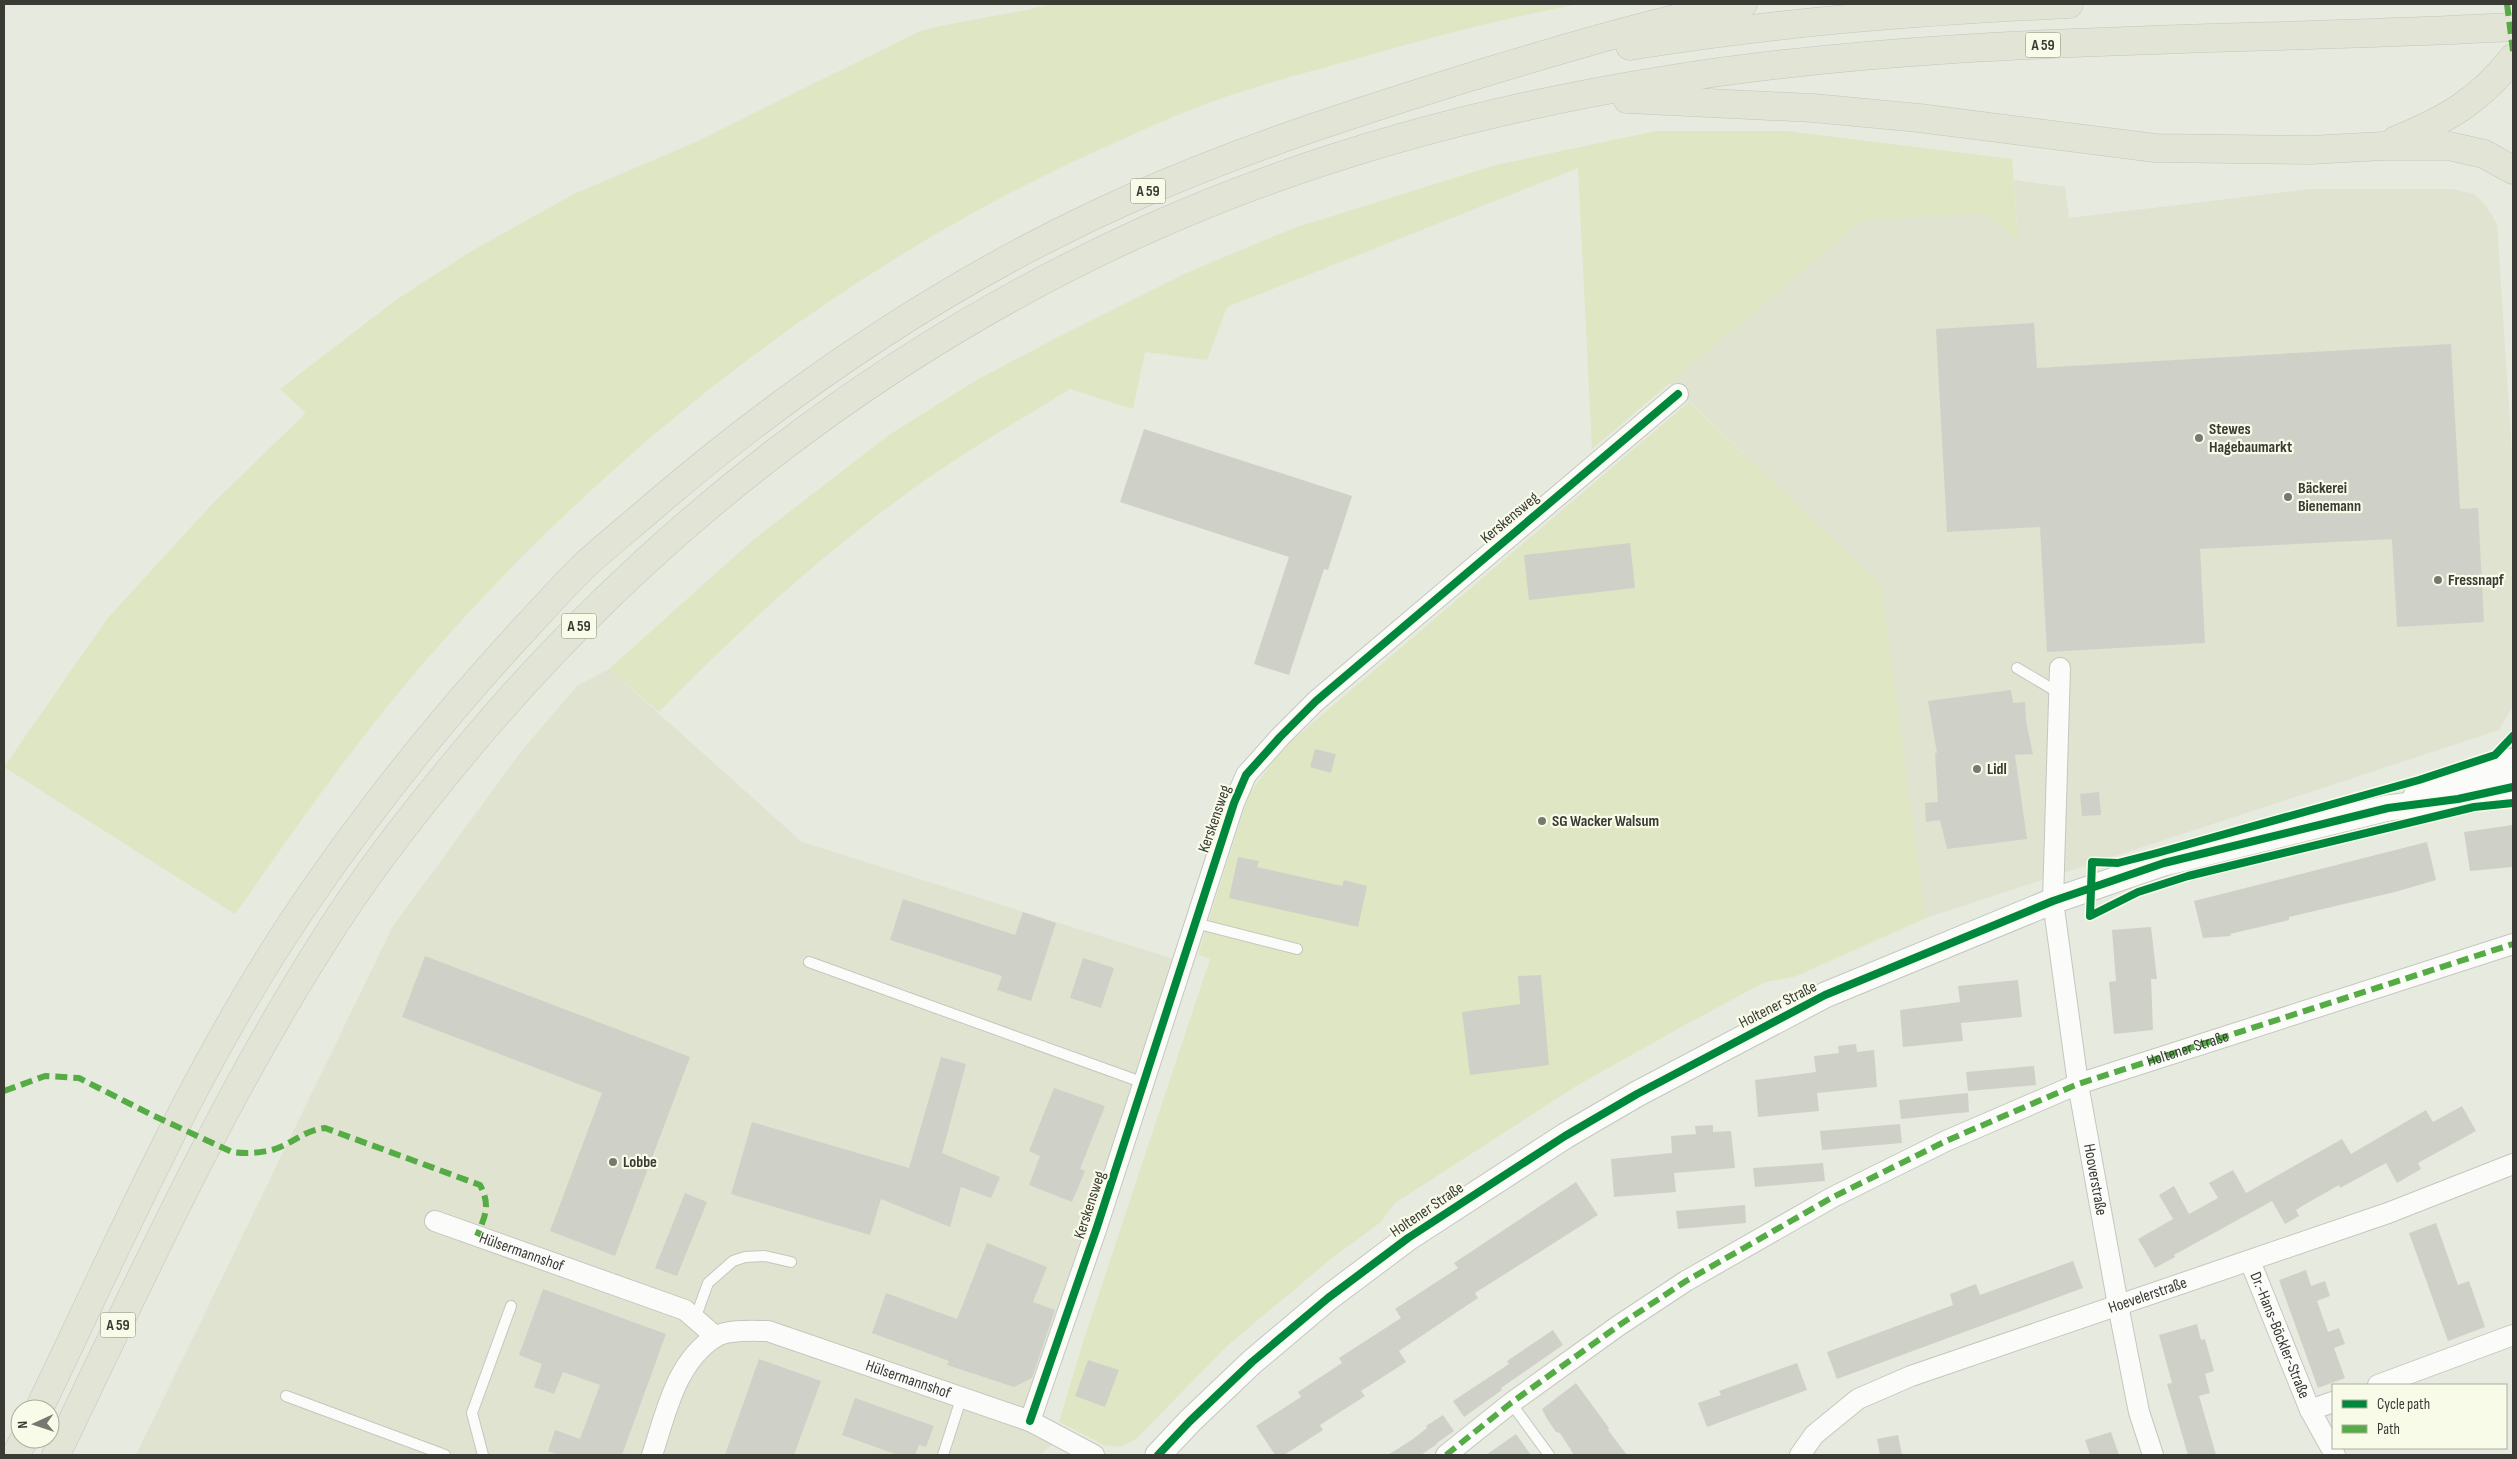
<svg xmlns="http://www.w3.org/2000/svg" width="2517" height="1459" viewBox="0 0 2517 1459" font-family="'Sofia Sans Condensed',sans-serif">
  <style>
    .built { fill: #dfe3cf }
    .green { fill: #dfe6c4 }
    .building { fill: #cfd1c8 }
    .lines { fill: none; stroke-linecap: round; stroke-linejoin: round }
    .service-casing { stroke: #c5c7be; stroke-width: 12 }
    .minor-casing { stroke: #c5c7be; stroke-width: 22 }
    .tertiary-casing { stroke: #c5c7be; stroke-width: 27 }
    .motorway-casing { stroke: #c4c5bf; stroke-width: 29 }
    .service { stroke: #fbfcfa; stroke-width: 10 }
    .minor { stroke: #fbfcfa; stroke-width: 20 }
    .tertiary { stroke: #fbfcfa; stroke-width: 25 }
    .motorway { stroke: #e2e4d6; stroke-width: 28 }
    .quiet { stroke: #55ac45; stroke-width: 6; stroke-dasharray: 12 6; stroke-linecap: butt }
    .cycleway-casing { stroke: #f7fbe8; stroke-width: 11 }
    .cycleway { stroke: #00873e; stroke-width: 8 }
    .poi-dot { fill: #777870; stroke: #f7fbe8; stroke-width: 2 }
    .labels { text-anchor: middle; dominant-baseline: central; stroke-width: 4.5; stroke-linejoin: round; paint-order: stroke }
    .shield { fill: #f7fbe8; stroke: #73756a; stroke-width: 1 }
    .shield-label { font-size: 15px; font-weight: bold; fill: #3a3b34 }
    .poi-label { font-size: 16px; font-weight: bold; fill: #3a3b34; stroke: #f7fbe8; text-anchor: start }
    .street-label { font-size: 16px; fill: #3a3b34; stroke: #f7fbe8 }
  </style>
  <rect width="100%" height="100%" fill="#e7eade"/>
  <path class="built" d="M 2014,180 L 2065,187 L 2069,218 L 2311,189 L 2452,189 L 2474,194 L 2486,206 L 2497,224 L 2513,469 L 2513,706 L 2499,730 L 1926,918 L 1881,584 L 1669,382 L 1861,221 L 1985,213 L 2018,242 Z
    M 609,669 L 802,842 L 1183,962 L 1043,1414 L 1054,1444 L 1039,1455 L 136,1455 L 393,926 L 523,749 L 577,686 Z"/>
  <path class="green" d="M 1052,4 L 1579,4 C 1504,18 1432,37 1359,58 C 1297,75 1234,91 1175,116 C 1109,145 1041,175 978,210 C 770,325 583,480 427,659 C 357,739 297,826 235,914 L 4,767 L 107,619 L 213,503 L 306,413 L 280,389 L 396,300 L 470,252 L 574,194 L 696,142 L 920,31 C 964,20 1009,15 1052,4 Z
    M 1656,131 L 1786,131 L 2012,159 L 2018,242 L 1985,213 L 1861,221 L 1592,449 L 1578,168 L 1227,307 L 1207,360 L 1145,352 L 1133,409 L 1070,389 C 1016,422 961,454 910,491 C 820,556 736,632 659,712 L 609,669 L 753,540 L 889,435 L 975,381 L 1062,335 L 1191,271 L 1294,228 L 1496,165 Z
    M 1689,402 L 1881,584 L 1926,918 L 1794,977 L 1765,982 L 1683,1026 L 1578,1085 L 1395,1203 L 1381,1222 L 1332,1258 L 1227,1346 L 1136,1439 L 1120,1447 L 1104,1445 L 1059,1422 L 1084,1339 L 1210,959 L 1198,954 L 1249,794 L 1282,749 Z"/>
  <path class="building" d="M 2034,323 L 2037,368 L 2451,344 L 2460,509 L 2478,508 L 2484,622 L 2397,627 L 2392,539 L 2200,549 L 2205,643 L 2047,652 L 2040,527 L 1947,532 L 1936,329 Z
    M 1144,429 L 1352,496 L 1328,570 L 1324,569 L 1289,675 L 1254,664 L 1289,557 L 1120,502 Z
    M 1630,543 L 1635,588 L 1529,600 L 1524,555 Z
    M 2011,690 L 2013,703 L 2025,702 L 2026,721 L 2033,754 L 2015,755 L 2027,839 L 1947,849 L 1940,820 L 1926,822 L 1925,803 L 1938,802 L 1935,753 L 1937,753 L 1928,701 Z
    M 1315,749 L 1336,754 L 1331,773 L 1310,767 Z
    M 2099,792 L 2101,815 L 2082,816 L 2080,794 Z
    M 2513,825 L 2513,867 L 2470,871 L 2464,832 Z
    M 2427,842 L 2436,880 L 2395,892 L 2289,917 L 2289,920 L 2230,934 L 2231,936 L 2203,938 L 2194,901 Z
    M 1238,857 L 1259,861 L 1257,867 L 1342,886 L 1344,880 L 1367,886 L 1358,927 L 1229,898 Z
    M 903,899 L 1015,935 L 1023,912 L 1056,923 L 1031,1001 L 997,990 L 1002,976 L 890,940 Z
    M 2151,927 L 2157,979 L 2151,979 L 2153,1030 L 2114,1034 L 2109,982 L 2116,981 L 2112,930 Z
    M 425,956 L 690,1057 L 615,1256 L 550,1231 L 602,1093 L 402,1017 Z
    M 1083,958 L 1114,968 L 1101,1008 L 1070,998 Z
    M 1541,975 L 1549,1065 L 1470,1075 L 1462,1012 L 1520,1004 L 1518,976 Z
    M 2018,980 L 2022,1017 L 1961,1023 L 1963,1041 L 1903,1047 L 1900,1010 L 1960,1002 L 1958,986 Z
    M 1856,1044 L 1857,1052 L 1874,1050 L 1877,1087 L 1817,1093 L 1819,1111 L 1758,1117 L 1755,1080 L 1816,1072 L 1814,1056 L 1839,1053 L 1838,1046 Z
    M 941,1057 L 966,1064 L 942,1153 L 1000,1177 L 991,1198 L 961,1187 L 950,1227 L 881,1199 L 870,1235 L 731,1194 L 752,1122 L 909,1168 Z
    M 2034,1066 L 2036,1085 L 1968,1091 L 1966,1072 Z
    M 1054,1088 L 1105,1106 L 1080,1169 L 1085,1171 L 1072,1202 L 1029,1185 L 1040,1156 L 1029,1151 Z
    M 1968,1093 L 1969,1112 L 1901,1119 L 1899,1100 Z
    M 2462,1106 L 2476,1131 L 2418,1163 L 2421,1169 L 2397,1183 L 2386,1163 L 2340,1188 L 2339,1185 L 2304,1205 L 2296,1210 L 2299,1216 L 2285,1224 L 2272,1201 L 2174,1255 L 2175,1257 L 2155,1268 L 2138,1239 L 2173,1219 L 2159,1195 L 2174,1186 L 2189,1214 L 2218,1198 L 2209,1183 L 2233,1170 L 2246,1193 L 2342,1139 L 2351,1154 L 2426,1110 L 2433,1122 Z
    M 1900,1124 L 1902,1143 L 1822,1150 L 1820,1131 Z
    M 1713,1125 L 1713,1132 L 1731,1131 L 1735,1168 L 1674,1173 L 1676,1192 L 1614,1197 L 1611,1159 L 1672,1153 L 1671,1136 L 1696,1134 L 1695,1126 Z
    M 1823,1163 L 1825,1181 L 1755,1187 L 1753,1168 Z
    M 1576,1182 L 1598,1215 L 1475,1293 L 1478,1298 L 1399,1351 L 1406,1362 L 1361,1391 L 1365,1396 L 1320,1425 L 1323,1430 L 1284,1455 L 1275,1455 L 1256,1426 L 1301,1397 L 1298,1392 L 1342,1363 L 1339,1358 L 1401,1318 L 1395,1309 L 1458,1268 L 1454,1263 Z
    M 685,1193 L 707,1202 L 677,1276 L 655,1268 Z
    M 1745,1205 L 1746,1223 L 1678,1229 L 1676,1211 Z
    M 2436,1223 L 2458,1285 L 2469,1281 L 2485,1327 L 2448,1341 L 2409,1233 Z
    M 987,1243 L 1047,1267 L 1033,1302 L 1055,1310 L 1032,1378 L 1014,1387 L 947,1365 L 949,1361 L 872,1333 L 886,1293 L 957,1319 Z
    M 2073,1261 L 2083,1288 L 1837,1379 L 1827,1352 L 1953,1305 L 1950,1294 L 1976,1284 L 1980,1295 Z
    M 2306,1270 L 2311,1286 L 2325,1281 L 2330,1296 L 2317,1301 L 2328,1332 L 2339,1328 L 2345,1344 L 2334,1348 L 2345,1378 L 2318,1388 L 2279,1280 Z
    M 543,1289 L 666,1334 L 622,1455 L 559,1455 L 548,1451 L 555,1430 L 580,1439 L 600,1385 L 563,1372 L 554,1394 L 534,1387 L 542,1364 L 519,1355 Z
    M 2197,1324 L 2201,1340 L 2205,1339 L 2214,1371 L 2205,1374 L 2210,1393 L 2199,1396 L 2216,1455 L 2188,1455 L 2167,1384 L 2172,1383 L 2159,1335 Z
    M 1553,1330 L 1563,1345 L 1501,1388 L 1502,1390 L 1464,1417 L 1453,1401 L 1509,1364 L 1507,1361 Z
    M 759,1359 L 821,1381 L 794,1455 L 725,1455 Z
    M 1088,1360 L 1119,1370 L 1105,1407 L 1075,1396 Z
    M 1797,1363 L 1807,1390 L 1707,1427 L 1698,1403 L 1721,1395 L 1719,1391 Z
    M 1576,1383 L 1609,1428 L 1608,1430 L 1627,1455 L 1574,1455 L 1560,1433 L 1556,1432 L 1547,1419 L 1542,1409 Z
    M 855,1398 L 934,1426 L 926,1447 L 919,1445 L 915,1455 L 898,1455 L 842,1435 Z
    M 1443,1415 L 1454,1431 L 1437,1443 L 1437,1444 L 1421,1455 L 1388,1455 L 1413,1439 L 1427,1428 L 1426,1426 Z
    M 2111,1432 L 2119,1455 L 2090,1455 L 2085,1440 Z
    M 1516,1434 L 1531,1455 L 1486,1455 Z
    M 1898,1435 L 1902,1455 L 1880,1455 L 1877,1439 Z"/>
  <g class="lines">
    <defs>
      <path id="service" d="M 2017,668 L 2059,693
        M 1195,923 L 1297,949
        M 809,962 L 1144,1083
        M 695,1319 L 708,1283 L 733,1261 L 745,1257 L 765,1256 L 791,1262
        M 286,1396 L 445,1455
        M 1511,1403 L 1549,1455
        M 483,1455 L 472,1413 L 511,1306
        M 943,1455 L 962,1396"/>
      <g id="minor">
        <path id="s1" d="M 2060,668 L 2053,901 L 2078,1084 L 2118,1305 L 2139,1412 L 2153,1455"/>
        <path id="s2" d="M 435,1221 L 685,1310 L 716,1337"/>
        <path id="s3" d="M 2250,1261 L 2310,1410 L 2335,1455"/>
        <path d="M 2378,1385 L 2513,1335"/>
        <path d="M 2310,1410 L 2333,1402"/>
        <path d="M 1030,1421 L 1097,1227 L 1234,803 L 1246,775 L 1280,737 L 1316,701 L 1678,394"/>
        <path id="s4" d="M 652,1455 C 666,1414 675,1363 715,1337 C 728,1329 753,1331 768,1331 L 1030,1421 L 1094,1455"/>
        <path id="s5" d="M 1446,1455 L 1511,1403 L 1618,1326 L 1686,1281 L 1833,1197 L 1946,1141 L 2078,1084 L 2513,944"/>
        <path id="s6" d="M 1800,1455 L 1814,1435 L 1858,1399 L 1911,1376 L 2388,1213 L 2513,1164"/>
      </g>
      <path id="tertiary" d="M 2416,796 L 2451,780 L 2513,761
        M 1158,1455 L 1190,1421 L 1252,1362 L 1328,1298 L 1408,1238 L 1565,1136 L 1637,1094 L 1825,995 L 2053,901 L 2164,863 L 2388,808 L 2458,799 L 2513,787"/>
      <path id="motorway" d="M 1630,46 C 1776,22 1922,11 2069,4
        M 1627,99 L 1813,108 L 1919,118 L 2155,148 L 2310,150 L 2383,146 L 2449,146 L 2484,154 L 2513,170
        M 2396,140 C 2446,120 2479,101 2513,58
        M 39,1409 C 121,1239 197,1062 304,905 C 372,805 447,712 529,624 C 548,604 566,583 585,565 C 608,544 633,524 656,504 C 800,381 960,274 1134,197 C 1244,148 1358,112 1473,76 C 1563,49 1651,22 1743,4
        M 16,1455 L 24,1439
        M 56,1455 C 143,1274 226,1091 336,922 C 375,862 420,805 466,750 C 651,528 884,348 1148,229 C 1311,156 1489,108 1666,80 C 1946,35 2231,42 2513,27"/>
    </defs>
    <use href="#service" class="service-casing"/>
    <use href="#minor" class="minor-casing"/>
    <use href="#tertiary" class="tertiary-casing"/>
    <use href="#motorway" class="motorway-casing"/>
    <use href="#service" class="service"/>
    <use href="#minor" class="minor"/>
    <use href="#tertiary" class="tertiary"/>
    <use href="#motorway" class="motorway"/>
    <path class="quiet" d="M 2507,4 L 2513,51
      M 4,1091 L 45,1076 L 79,1078 L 152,1115 L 232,1152 C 246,1154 261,1153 275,1149 C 293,1143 305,1130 325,1128 L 480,1185 C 491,1206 485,1216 477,1236
      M 1446,1455 L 1511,1403 L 1618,1326 L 1686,1281 L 1833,1197 L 1946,1141 L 2078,1084 L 2513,944"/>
    <defs>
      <path id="cycleway" d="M 2513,736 L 2495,755 L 2419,780 L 2157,853 L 2118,863 L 2092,862 L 2090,916 L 2138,892 L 2188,876 L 2474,807 L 2513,803
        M 1030,1421 L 1097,1227 L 1234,803 L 1246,775 L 1280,737 L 1316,701 L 1678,394
        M 1158,1455 L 1190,1421 L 1252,1362 L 1328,1298 L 1408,1238 L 1565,1136 L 1637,1094 L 1825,995 L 2053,901 L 2164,863 L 2388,808 L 2458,799 L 2513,787"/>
    </defs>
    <use href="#cycleway" class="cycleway-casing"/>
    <use href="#cycleway" class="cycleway"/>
  </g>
  <g class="poi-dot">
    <circle cx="2199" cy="438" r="5"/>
    <circle cx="2288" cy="497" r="5"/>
    <circle cx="2438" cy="580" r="5"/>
    <circle cx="1977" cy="769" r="5"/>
    <circle cx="1542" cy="821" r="5"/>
    <circle cx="613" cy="1162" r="5"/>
  </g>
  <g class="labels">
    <g class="shield">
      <rect x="2025.5" y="32.5" width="35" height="25" rx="4"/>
      <rect x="1130.5" y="178.5" width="35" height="25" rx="4"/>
      <rect x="561.5" y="613.5" width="35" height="25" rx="4"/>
      <rect x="100.5" y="1312.5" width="35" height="25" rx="4"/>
    </g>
    <g class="shield-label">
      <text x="2043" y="45">A 59</text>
      <text x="1148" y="191">A 59</text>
      <text x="579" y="626">A 59</text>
      <text x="118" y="1325">A 59</text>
    </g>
    <g class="poi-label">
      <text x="2209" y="429">Stewes<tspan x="2209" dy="18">Hagebaumarkt</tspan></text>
      <text x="2298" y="488">Bäckerei<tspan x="2298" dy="18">Bienemann</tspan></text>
      <text x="2448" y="580">Fressnapf</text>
      <text x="1987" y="769">Lidl</text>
      <text x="1552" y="821">SG Wacker Walsum</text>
      <text x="623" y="1162">Lobbe</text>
    </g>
    <g class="street-label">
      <text transform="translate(1510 518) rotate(-40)">Kerskensweg</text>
      <text transform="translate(1215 819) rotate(-71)">Kerskensweg</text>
      <text transform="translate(1778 1005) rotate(-27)">Holtener Straße</text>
      <text stroke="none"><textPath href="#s5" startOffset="851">Holtener Straße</textPath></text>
      <text stroke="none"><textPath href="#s1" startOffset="515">Hooverstraße</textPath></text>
      <text transform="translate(1090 1205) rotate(-72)">Kerskensweg</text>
      <text transform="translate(1427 1210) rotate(-34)">Holtener Straße</text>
      <text stroke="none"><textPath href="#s2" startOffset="92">Hülsermannshof</textPath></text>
      <text stroke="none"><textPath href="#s6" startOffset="389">Hoevelerstraße</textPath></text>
      <text stroke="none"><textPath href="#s3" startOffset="80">Dr.-Hans-Böckler-Straße</textPath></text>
      <text stroke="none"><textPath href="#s4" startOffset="339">Hülsermannshof</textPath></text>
    </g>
  </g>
  <rect width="2517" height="1459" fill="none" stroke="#3a3b34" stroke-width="10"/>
  <rect x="2332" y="1384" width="175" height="65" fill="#f7fbe8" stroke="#abaea0"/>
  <rect x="2342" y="1400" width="25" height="8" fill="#00873e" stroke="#abaea0"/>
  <text x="2377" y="1409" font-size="15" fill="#3a3b34">Cycle path</text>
  <rect x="2342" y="1425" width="25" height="8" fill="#55ac45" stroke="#abaea0"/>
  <text x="2377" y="1434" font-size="15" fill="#3a3b34">Path</text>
  <g transform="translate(35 1424) rotate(267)"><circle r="24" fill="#f7fbe8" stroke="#abaea0"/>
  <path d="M0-4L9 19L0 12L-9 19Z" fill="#777870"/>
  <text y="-8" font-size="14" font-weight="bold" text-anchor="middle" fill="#3a3b34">N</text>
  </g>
</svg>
